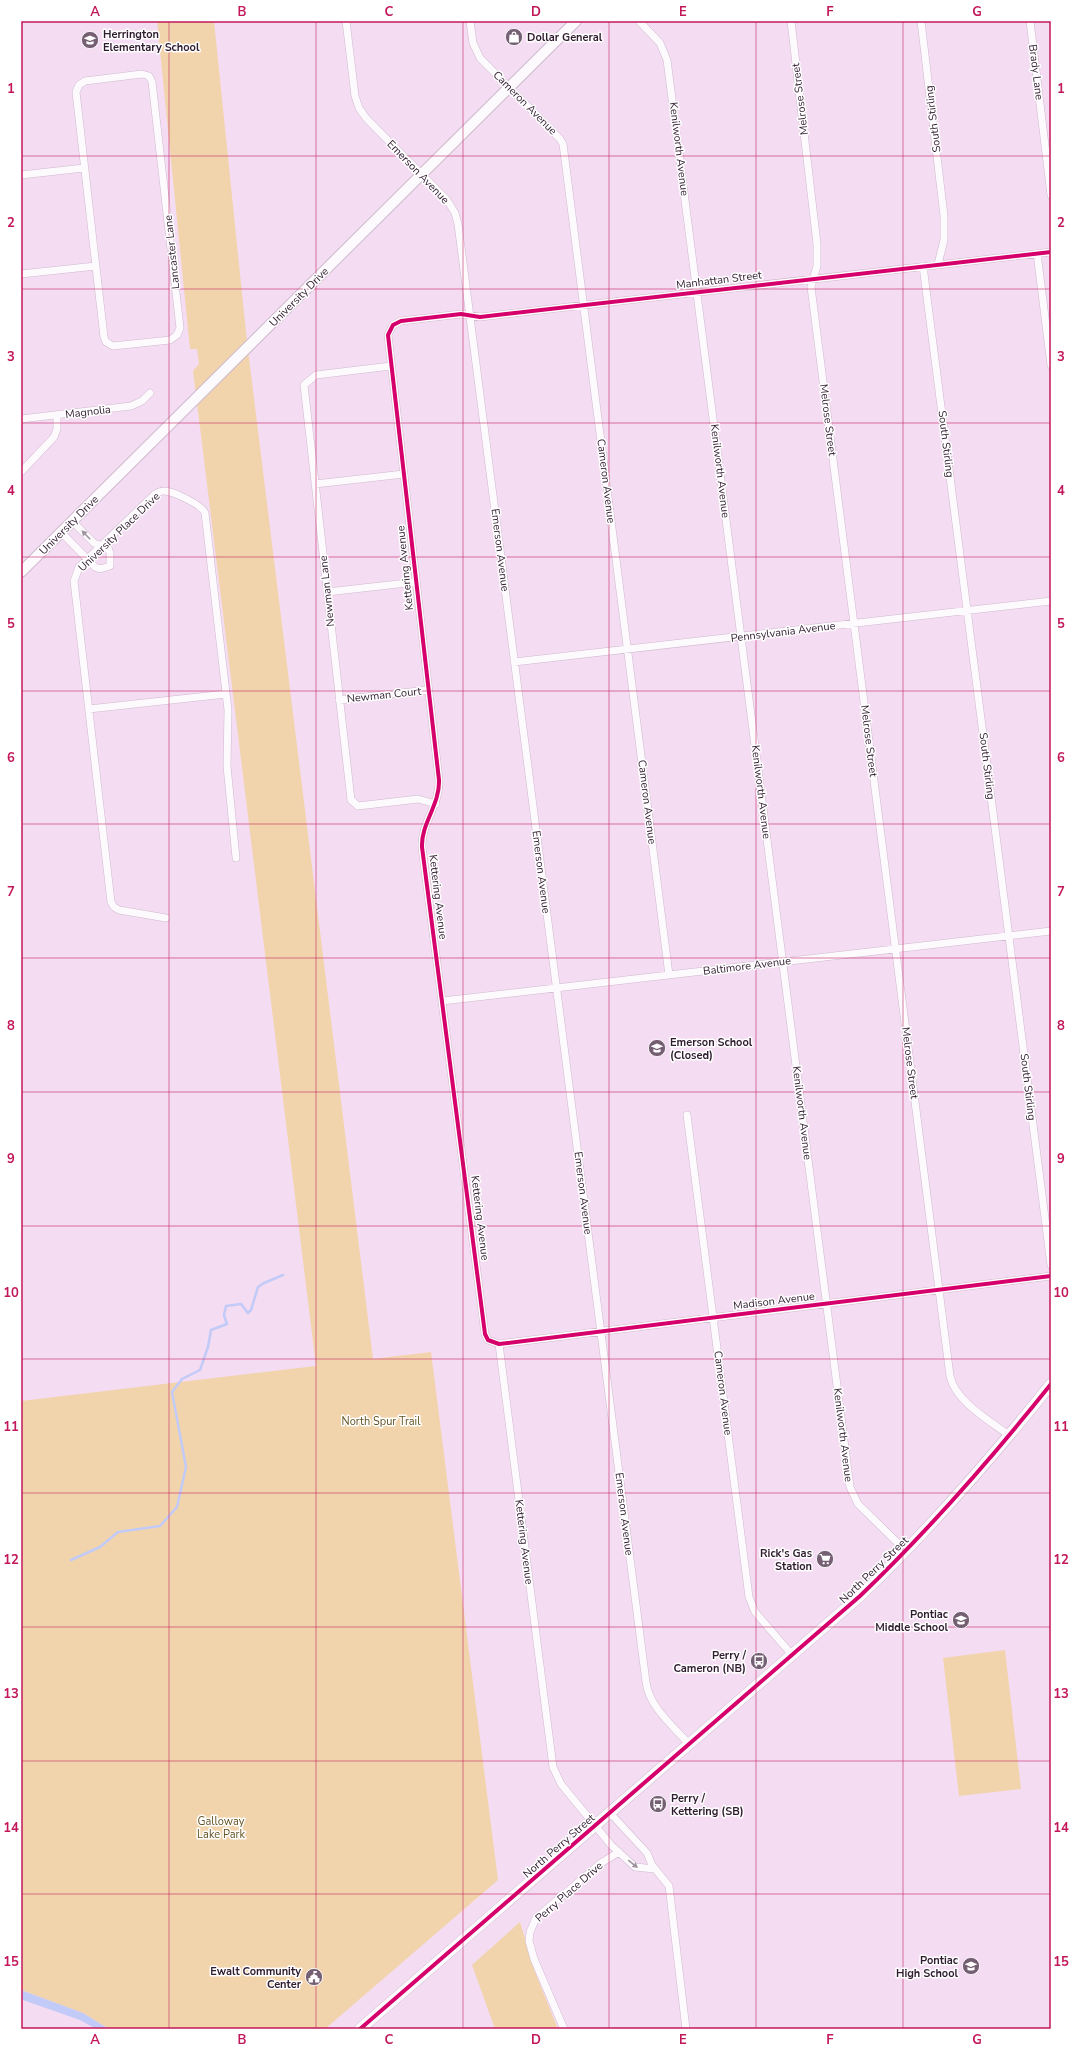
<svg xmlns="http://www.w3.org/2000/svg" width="1072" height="2050" viewBox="0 0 1072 2050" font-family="'Nunito Sans',sans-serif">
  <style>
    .green { fill: #f2d4ac }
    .water { fill: #c2caf8 }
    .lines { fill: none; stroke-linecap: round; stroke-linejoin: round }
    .stream { stroke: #c2caf8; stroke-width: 2.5 }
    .street-casing { stroke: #cfbace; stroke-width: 8 }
    .secondary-casing { stroke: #cfbace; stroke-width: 12 }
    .primary-casing { stroke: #cfbace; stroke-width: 12 }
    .street { stroke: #fdfafd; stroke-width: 7 }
    .secondary { stroke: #fdfafd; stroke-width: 10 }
    .primary { stroke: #fdfafd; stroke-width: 11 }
    .cycleway-casing { stroke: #fff; stroke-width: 6 }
    .cycleway { stroke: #d6006c; stroke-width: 4 }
    .oneway { fill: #a196a0 }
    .grid { fill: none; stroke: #c2185b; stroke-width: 1; stroke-opacity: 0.55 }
    .labels { text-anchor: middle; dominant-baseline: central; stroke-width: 3; stroke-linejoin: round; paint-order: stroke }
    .poi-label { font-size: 11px; font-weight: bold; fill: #301c2f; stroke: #fff; text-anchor: end }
    .street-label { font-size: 11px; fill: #301c2f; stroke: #fff }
    .park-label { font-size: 11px; fill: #635223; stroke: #fff }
    .neatline { fill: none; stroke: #c2185b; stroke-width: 1.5 }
    .grid-label { font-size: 13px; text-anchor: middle; font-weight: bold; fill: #c2185b }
  </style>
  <rect width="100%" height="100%" fill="#f4dcf2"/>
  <path class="green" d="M 157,21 L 214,21 L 247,342 L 373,1359 L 431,1352 L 498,1880 L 325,2029 L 109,2029 L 83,2013 L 21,1990 L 21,1401 L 316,1366 L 193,371 L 199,364 L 197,349 L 190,349 Z
    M 1005,1650 L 1021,1789 L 959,1796 L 943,1658 Z
    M 520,1922 L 535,1972 L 558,2029 L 495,2029 L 472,1965 Z"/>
  <path class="water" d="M 21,1990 L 83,2013 L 109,2029 L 96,2029 L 80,2020 L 23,2000 L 21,1998 Z"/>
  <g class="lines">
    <path class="stream" d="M 71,1560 L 100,1547 L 118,1532 L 160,1526 L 177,1507 L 186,1467 L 172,1392 L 182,1379 L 200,1370 L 208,1347 L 211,1330 L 227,1324 L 224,1315 L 226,1306 L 241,1304 L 248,1313 L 251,1310 L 258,1287 L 264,1283 L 283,1275"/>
    <defs>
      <path id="street" d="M 346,21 L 355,96 L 359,108 L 366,118 L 447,200 L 455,213 L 458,224 L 646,1682 C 649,1707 674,1727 690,1745
        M 470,21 L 473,43 L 480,58 L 560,139 L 563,144 L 669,975
        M 639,21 L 660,43 L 667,60 L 850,1487 L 858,1504 L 906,1551
        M 791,21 L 817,244 L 817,266 L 811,287 L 950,1376 C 955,1401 990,1421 1010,1436
        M 921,21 L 944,216 L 944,240 L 938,264
        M 1030,21 L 1051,195
        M 142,74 L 149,76 L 152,82 L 180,328 L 177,335 L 170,340 L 113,346 L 106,342 L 104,337 L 76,92 L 79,85 L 85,81 Z
        M 21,175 L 84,168
        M 1051,252 L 480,317 L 461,314 L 401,321 L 393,325 L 388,335 L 439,780 C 440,805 421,823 422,847 L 485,1334 L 488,1340 L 499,1344 L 1051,1276
        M 1037,253 L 1051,365
        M 923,266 L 1051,1265
        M 21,274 L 96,266
        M 391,366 L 316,375 L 304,385 L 351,800 L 358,806 L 418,799 L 436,804
        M 21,419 L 131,406 L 142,401 L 150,393
        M 21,472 L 54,437 L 57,429 L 57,415
        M 315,484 L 404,474
        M 61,532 L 95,567 L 100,569 L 110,566 L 110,553 L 108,548 L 94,543 L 72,521
        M 327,592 L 416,582
        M 514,662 L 1051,601
        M 339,700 L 428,690
        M 89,709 L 226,694
        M 166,918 L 119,910 L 114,907 L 111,902 L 74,581 L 79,567 L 155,494 C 158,492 160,491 164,491 C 173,491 202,505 205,513 L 228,710 L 227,766 L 236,858
        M 442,1001 L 1051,931
        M 687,1115 L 749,1597 L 755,1612 L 793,1656
        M 499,1344 L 553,1767 L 561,1784 L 611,1845 L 635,1867 L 655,1869
        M 611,1814 L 647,1853 L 652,1865 L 669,1886 L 686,2029
        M 564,2029 L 534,1959 L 529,1941 L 530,1932 L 536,1918 L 601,1863 L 619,1852"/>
      <path id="secondary" d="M 21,572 L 576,21"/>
      <path id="primary" d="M 360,2029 L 860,1596 C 929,1530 991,1459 1051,1384"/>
    </defs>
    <use href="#street" class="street-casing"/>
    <use href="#secondary" class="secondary-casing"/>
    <use href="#primary" class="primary-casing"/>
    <use href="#street" class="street"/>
    <use href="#secondary" class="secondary"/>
    <use href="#primary" class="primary"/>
    <defs>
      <path id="cycleway" d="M 1051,252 L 480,317 L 461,314 L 401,321 L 393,325 L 388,335 L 439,780 C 440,805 421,823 422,847 L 485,1334 L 488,1340 L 499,1344 L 1051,1276
        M 360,2029 L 860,1596 C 929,1530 991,1459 1051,1384"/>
    </defs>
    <use href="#cycleway" class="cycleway-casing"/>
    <use href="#cycleway" class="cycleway"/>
  </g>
  <defs><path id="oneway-solid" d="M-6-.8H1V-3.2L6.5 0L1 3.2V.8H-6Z"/></defs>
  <g class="oneway">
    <use href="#oneway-solid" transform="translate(86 535) rotate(-134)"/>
    <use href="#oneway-solid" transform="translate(633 1864) rotate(39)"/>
  </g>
  <path class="grid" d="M 169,21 L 169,2029M 316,21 L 316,2029M 463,21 L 463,2029M 609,21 L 609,2029M 756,21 L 756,2029M 903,21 L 903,2029M 21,156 L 1051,156M 21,289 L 1051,289M 21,423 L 1051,423M 21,557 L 1051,557M 21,691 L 1051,691M 21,824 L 1051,824M 21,958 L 1051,958M 21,1092 L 1051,1092M 21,1226 L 1051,1226M 21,1359 L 1051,1359M 21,1493 L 1051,1493M 21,1627 L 1051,1627M 21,1761 L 1051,1761M 21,1894 L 1051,1894"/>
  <defs>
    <symbol id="shop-disc" viewBox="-11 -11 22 22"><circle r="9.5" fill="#755f73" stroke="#fff"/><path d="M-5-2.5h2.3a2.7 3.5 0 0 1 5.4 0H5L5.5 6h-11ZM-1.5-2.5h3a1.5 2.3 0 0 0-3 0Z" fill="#fff"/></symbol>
    <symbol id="school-disc" viewBox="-11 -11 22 22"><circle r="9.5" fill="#755f73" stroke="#fff"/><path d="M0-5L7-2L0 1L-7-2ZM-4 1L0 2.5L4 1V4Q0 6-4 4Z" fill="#fff"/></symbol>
    <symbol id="supermarket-disc" viewBox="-11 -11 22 22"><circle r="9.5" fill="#755f73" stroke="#fff"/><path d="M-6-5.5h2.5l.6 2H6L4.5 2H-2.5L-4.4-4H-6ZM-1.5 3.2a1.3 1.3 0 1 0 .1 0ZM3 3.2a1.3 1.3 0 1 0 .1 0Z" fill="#fff"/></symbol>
    <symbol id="bus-disc" viewBox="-11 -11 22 22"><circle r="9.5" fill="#755f73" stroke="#fff"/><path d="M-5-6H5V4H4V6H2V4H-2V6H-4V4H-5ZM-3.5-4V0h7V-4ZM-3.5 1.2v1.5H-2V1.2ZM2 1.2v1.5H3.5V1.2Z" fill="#fff"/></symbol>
    <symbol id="civic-disc" viewBox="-11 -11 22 22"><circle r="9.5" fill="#755f73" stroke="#fff"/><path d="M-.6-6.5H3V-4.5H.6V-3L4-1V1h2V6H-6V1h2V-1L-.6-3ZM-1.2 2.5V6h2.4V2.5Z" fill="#fff"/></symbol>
  </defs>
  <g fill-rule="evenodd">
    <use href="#shop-disc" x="504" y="27" width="20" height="20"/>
    <use href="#school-disc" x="80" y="30" width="20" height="20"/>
    <use href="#school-disc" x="647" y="1038" width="20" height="20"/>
    <use href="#supermarket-disc" x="815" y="1549" width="20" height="20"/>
    <use href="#school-disc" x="951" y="1610" width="20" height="20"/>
    <use href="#bus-disc" x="749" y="1651" width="20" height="20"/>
    <use href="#bus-disc" x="648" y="1794" width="20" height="20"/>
    <use href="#school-disc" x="961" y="1956" width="20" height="20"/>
    <use href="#civic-disc" x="304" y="1967" width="20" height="20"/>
  </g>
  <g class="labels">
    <g class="poi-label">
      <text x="103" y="34" text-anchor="start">Herrington<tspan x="103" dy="13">Elementary School</tspan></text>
      <text x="527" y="37" text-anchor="start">Dollar General</text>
      <text x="670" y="1042" text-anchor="start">Emerson School<tspan x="670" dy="13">(Closed)</tspan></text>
      <text x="812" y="1553">Rick's Gas<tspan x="812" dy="13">Station</tspan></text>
      <text x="948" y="1614">Pontiac<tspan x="948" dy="13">Middle School</tspan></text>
      <text x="746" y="1655">Perry /<tspan x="746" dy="13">Cameron (NB)</tspan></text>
      <text x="671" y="1798" text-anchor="start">Perry /<tspan x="671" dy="13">Kettering (SB)</tspan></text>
      <text x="958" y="1960">Pontiac<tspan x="958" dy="13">High School</tspan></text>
      <text x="301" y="1971">Ewalt Community<tspan x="301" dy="13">Center</tspan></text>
    </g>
    <g class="street-label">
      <text transform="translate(1036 72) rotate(83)">Brady Lane</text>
      <text transform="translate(800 99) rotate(-97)">Melrose Street</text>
      <text transform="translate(525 103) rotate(45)">Cameron Avenue</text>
      <text transform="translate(933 119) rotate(-97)">South Stirling</text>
      <text transform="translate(679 149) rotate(83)">Kenilworth Avenue</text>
      <text transform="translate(418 172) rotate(46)">Emerson Avenue</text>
      <text transform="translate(172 252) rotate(-96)">Lancaster Lane</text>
      <text transform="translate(719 280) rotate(-7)">Manhattan Street</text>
      <text transform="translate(299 297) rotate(-45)">University Drive</text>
      <text transform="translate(88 412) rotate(-7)">Magnolia</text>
      <text transform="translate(828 420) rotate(83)">Melrose Street</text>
      <text transform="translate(946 444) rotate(83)">South Stirling</text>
      <text transform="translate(720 471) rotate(83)">Kenilworth Avenue</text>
      <text transform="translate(606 481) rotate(83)">Cameron Avenue</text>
      <text transform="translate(69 525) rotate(-45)">University Drive</text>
      <text transform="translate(119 532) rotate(-44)">University Place Drive</text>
      <text transform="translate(500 550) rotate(83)">Emerson Avenue</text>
      <text transform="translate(405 568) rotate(-96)">Kettering Avenue</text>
      <text transform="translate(327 591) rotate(-96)">Newman Lane</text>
      <text transform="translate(783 632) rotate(-7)">Pennsylvania Avenue</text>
      <text transform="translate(384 695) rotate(-6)">Newman Court</text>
      <text transform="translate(869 741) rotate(83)">Melrose Street</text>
      <text transform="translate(987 766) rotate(83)">South Stirling</text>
      <text transform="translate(761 792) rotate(83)">Kenilworth Avenue</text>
      <text transform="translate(647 802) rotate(83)">Cameron Avenue</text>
      <text transform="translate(541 872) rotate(83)">Emerson Avenue</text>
      <text transform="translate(438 897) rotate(83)">Kettering Avenue</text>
      <text transform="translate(747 966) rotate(-7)">Baltimore Avenue</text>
      <text transform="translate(910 1063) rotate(83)">Melrose Street</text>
      <text transform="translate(1028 1087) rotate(83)">South Stirling</text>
      <text transform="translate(802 1113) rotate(83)">Kenilworth Avenue</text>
      <text transform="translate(583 1193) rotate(83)">Emerson Avenue</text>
      <text transform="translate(480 1218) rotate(83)">Kettering Avenue</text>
      <text transform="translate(774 1301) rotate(-7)">Madison Avenue</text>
      <text transform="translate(723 1393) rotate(83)">Cameron Avenue</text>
      <text transform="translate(843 1435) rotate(83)">Kenilworth Avenue</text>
      <text transform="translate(624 1514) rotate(83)">Emerson Avenue</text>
      <text transform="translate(524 1542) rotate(83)">Kettering Avenue</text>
      <text transform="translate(874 1570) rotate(-44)">North Perry Street</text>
      <text transform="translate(559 1846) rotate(-41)">North Perry Street</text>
      <text transform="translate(569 1892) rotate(-41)">Perry Place Drive</text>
    </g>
    <g class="park-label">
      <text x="381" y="1421">North Spur Trail</text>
      <text x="221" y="1821">Galloway<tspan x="221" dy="13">Lake Park</tspan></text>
    </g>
  </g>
  <rect width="1072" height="2050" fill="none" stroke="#ffffff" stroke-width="44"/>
  <rect x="22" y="22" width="1028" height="2006" class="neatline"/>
  <g class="grid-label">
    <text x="95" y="16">A</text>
    <text x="242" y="16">B</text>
    <text x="389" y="16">C</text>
    <text x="536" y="16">D</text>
    <text x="683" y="16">E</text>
    <text x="830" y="16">F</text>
    <text x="977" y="16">G</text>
    <text x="11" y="93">1</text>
    <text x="1061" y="93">1</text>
    <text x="11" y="227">2</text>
    <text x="1061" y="227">2</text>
    <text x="11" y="361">3</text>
    <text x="1061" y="361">3</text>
    <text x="11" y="495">4</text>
    <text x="1061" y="495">4</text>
    <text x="11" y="628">5</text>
    <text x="1061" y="628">5</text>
    <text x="11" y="762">6</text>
    <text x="1061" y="762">6</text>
    <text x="11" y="896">7</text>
    <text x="1061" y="896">7</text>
    <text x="11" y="1030">8</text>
    <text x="1061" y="1030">8</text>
    <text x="11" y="1163">9</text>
    <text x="1061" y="1163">9</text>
    <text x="11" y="1297">10</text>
    <text x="1061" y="1297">10</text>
    <text x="11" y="1431">11</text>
    <text x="1061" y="1431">11</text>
    <text x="11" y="1564">12</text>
    <text x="1061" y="1564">12</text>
    <text x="11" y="1698">13</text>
    <text x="1061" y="1698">13</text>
    <text x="11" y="1832">14</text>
    <text x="1061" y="1832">14</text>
    <text x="11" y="1966">15</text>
    <text x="1061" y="1966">15</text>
    <text x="95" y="2044">A</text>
    <text x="242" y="2044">B</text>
    <text x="389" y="2044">C</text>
    <text x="536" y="2044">D</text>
    <text x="683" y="2044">E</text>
    <text x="830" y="2044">F</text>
    <text x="977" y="2044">G</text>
  </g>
</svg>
